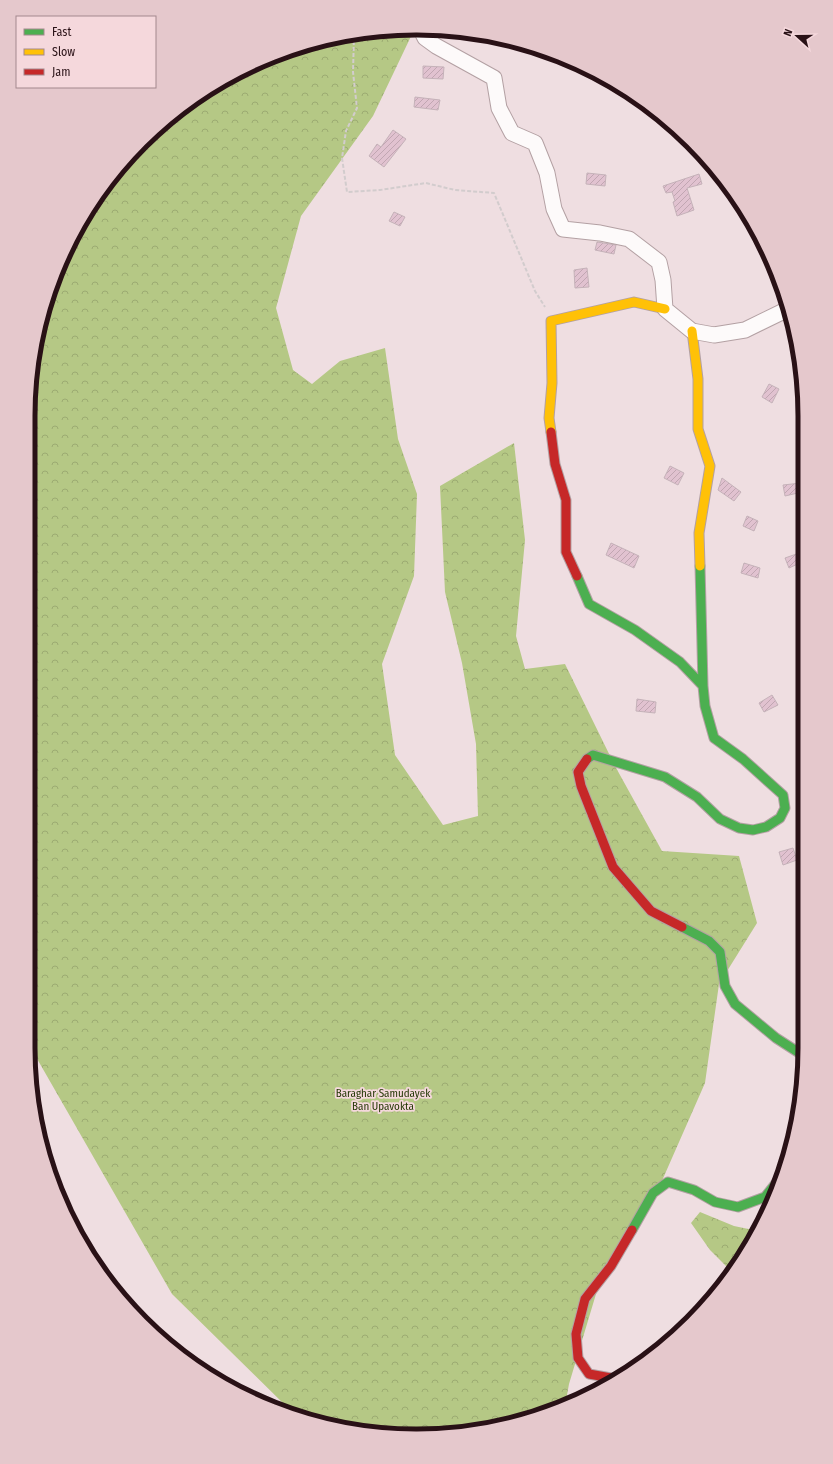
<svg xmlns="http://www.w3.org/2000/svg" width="833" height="1464" viewBox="0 0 833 1464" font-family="'Fira Sans Condensed',sans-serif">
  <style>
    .forest { fill: url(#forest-crowns) }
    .building { fill: url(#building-hatch); stroke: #c5b2b9 }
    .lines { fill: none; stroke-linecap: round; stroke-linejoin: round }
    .street-casing { stroke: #b3a0a3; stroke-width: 17 }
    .fast-casing { stroke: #b3a0a3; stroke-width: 11 }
    .slow-casing { stroke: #b3a0a3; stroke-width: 11 }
    .jam-casing { stroke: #b3a0a3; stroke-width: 11 }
    .path { stroke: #d2cccd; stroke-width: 2; stroke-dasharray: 4 2; stroke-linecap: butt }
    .street { stroke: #fdfafa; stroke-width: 15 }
    .fast { stroke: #4caf50; stroke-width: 9 }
    .slow { stroke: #ffc107; stroke-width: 9 }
    .jam { stroke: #c62828; stroke-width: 9 }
    .labels { text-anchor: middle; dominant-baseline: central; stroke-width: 3.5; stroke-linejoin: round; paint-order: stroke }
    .park-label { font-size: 11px; fill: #273a08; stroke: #f5d8dc }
    .rim { fill: none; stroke: #291116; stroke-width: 5 }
  </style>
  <defs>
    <pattern id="forest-crowns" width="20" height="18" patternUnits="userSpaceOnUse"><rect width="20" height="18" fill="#b5c885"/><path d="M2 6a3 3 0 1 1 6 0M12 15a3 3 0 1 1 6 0" fill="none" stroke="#9cab72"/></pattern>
    <pattern id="building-hatch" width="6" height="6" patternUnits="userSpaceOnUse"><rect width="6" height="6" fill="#e1c2d0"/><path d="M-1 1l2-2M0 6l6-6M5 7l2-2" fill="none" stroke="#c1a6b2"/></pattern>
  </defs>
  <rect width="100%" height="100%" fill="#efdee1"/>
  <path class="forest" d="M 391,29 L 414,30 L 373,116 L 301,216 L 276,308 L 293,370 L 312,384 L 340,361 L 385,348 L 398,439 L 417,494 L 414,576 L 382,664 L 395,755 L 443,825 L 478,816 L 476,744 L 462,663 L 445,592 L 440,486 L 514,443 L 525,540 L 516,636 L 525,669 L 565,664 L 615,766 L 662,851 L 739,856 L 757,923 L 719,984 L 705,1083 L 661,1183 L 596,1294 L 569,1384 L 565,1406 L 442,1435 L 316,1423 L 291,1411 L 172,1294 L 28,1043 L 29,391 L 41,316 L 80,222 L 125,160 L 180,108 L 245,68 L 316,41 Z
    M 700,1212 L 734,1226 L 758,1231 L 753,1242 L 730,1270 L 710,1250 L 691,1223 Z"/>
  <path class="building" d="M 423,66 L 444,67 L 443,79 L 423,78 Z
    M 415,97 L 440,100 L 438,110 L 414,107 Z
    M 393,130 L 406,139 L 384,167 L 369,156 L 377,144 L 381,147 Z
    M 587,173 L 606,175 L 605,186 L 586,184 Z
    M 699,174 L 702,184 L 687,188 L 694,210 L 677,216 L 673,202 L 675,201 L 672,192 L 666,193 L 663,186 Z
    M 394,212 L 405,217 L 400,226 L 389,221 Z
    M 597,242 L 616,245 L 614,254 L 595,250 Z
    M 587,268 L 589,287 L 575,288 L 574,270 Z
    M 769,384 L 779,389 L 772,403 L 762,397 Z
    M 670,466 L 684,473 L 678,485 L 664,478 Z
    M 722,478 L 741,492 L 734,501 L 718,490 Z
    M 801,483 L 802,492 L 785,496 L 783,485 Z
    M 747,516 L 758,521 L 754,531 L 743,526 Z
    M 611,543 L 639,556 L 634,568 L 606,555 Z
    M 802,552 L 802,562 L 789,568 L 785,558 Z
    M 744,563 L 760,568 L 758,578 L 741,573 Z
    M 772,695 L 778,705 L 764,712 L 759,703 Z
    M 637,699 L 656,702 L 655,713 L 636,711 Z
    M 793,848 L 797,860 L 783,865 L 779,852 Z"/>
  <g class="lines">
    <defs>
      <path id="street" d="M 421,30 L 425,38 L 436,46 L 494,78 L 499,108 L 512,133 L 535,143 L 547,173 L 554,209 L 563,229 L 600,233 L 629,239 L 659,262 L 663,280 L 665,309 L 692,331 L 714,335 L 745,330 L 788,309"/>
      <path id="fast" d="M 577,576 L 589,604 L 635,630 L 680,662 L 703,686 L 700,566
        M 587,759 L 593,755 L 665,777 L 697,797 L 720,819 L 739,828 L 753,830 L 766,827 L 780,818 L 785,808 L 783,795 L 743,759 L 714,738 L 705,706 L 703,686
        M 682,927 L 709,941 L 720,952 L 725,986 L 735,1004 L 776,1038 L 804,1056
        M 632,1230 L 653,1193 L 668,1182 L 694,1190 L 715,1202 L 738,1207 L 765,1197 L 784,1173"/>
      <path id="slow" d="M 692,331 L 698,379 L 698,429 L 710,466 L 699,533 L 700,566
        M 551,432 L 549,418 L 552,383 L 551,321 L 634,302 L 665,309"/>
      <path id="jam" d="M 551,432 L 555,464 L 566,500 L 566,552 L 577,576
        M 587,759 L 578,772 L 581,786 L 613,867 L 651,911 L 682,927
        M 611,1378 L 589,1374 L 578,1358 L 576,1334 L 585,1299 L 611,1266 L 632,1230"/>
    </defs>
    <use href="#street" class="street-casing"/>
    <use href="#fast" class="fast-casing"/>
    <use href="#slow" class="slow-casing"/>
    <use href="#jam" class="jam-casing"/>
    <path class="path" d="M 354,35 L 353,72 L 357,108 L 346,131 L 342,158 L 347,192 L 380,190 L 426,183 L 455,190 L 494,193 L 535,291 L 545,307"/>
    <use href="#street" class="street"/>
    <use href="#fast" class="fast"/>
    <use href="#slow" class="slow"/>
    <use href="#jam" class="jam"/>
  </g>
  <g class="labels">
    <g class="park-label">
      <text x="383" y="1093">Baraghar Samudayek<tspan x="383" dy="13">Ban Upavokta</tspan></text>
    </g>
  </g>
  <path d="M0 0H833V1464H0ZM416 35H417A381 381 0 0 1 798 416V1048A381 381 0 0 1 417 1429H416A381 381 0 0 1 35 1048V416A381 381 0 0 1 416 35Z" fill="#e5c8cc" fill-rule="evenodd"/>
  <path class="rim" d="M416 35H417A381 381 0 0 1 798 416V1048A381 381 0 0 1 417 1429H416A381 381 0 0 1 35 1048V416A381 381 0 0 1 416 35Z"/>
  <rect x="16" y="16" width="140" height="72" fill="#f5d8dc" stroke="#a3888d"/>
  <rect x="24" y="29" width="20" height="6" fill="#4caf50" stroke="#a3888d"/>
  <text x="52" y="36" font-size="12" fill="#291116">Fast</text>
  <rect x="24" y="49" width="20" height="6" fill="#ffc107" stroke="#a3888d"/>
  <text x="52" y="56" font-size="12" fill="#291116">Slow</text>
  <rect x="24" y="69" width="20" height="6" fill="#c62828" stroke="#a3888d"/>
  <text x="52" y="76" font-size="12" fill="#291116">Jam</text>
  <g transform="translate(797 36) rotate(291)" stroke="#f5d8dc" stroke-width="3" paint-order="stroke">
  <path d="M0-3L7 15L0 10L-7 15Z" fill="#291116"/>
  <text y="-6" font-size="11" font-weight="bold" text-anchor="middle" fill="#291116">N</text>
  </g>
</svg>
